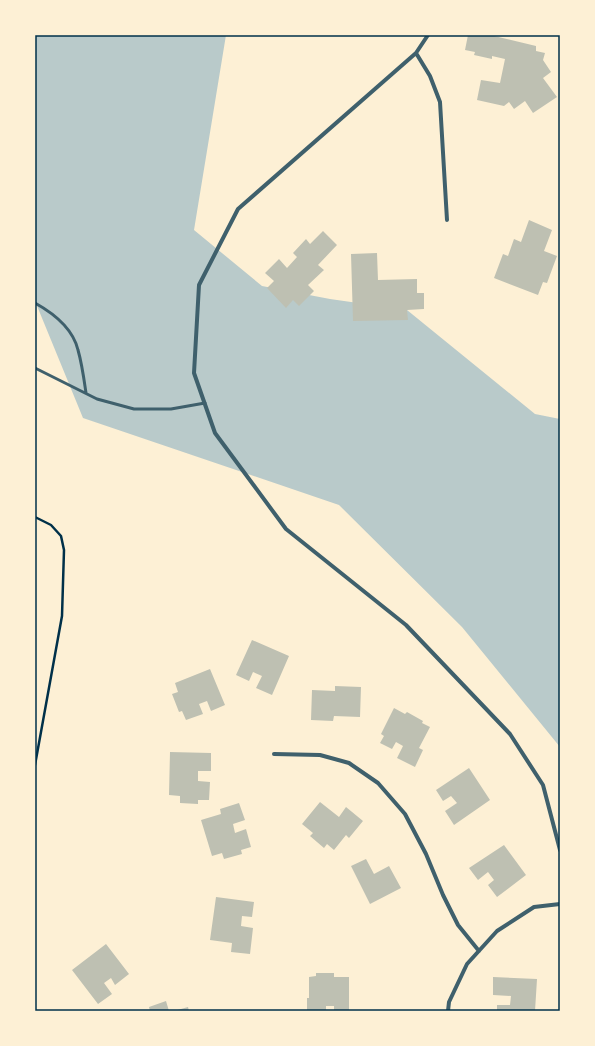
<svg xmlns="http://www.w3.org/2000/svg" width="595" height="1046" viewBox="0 0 595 1046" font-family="'Fira Sans',sans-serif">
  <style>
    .green { fill: #b9caca }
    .building { fill: #bec0b2 }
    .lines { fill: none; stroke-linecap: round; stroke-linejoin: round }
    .path { stroke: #003049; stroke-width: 2.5 }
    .service { stroke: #3f606c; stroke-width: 3 }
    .minor { stroke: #3f606c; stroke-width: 4 }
    .neatline { fill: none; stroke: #003049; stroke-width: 1.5 }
  </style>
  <rect width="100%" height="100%" fill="#fdf0d5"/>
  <path class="green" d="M 35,35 L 226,35 L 194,230 L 262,286 L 330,299 L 407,310 L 535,414 L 560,419 L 560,747 L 462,627 L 339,505 L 83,418 L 35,301 Z"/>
  <path class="building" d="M 468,35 L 490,35 L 536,46 L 536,51 L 545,53 L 543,60 L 551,72 L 543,78 L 557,97 L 533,113 L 525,101 L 514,109 L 509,102 L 504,106 L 477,100 L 481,80 L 500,83 L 505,59 L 492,56 L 492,59 L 474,55 L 475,52 L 465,50 Z
    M 529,220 L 552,230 L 544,251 L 557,256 L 547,283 L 543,282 L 538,295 L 494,278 L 503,254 L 508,256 L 514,239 L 521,242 Z
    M 323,231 L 337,245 L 318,265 L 324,270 L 308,285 L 314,291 L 299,306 L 293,300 L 286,308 L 267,288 L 274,281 L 265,273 L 279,259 L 287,268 L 297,257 L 293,253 L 306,239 L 310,244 Z
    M 377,253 L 378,280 L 417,279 L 417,293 L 424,293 L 424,309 L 407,310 L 408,320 L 353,321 L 351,254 Z
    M 252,640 L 289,656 L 272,695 L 256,688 L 262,676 L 253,672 L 249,681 L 236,675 Z
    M 210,669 L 225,705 L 211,711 L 207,701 L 199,704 L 203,714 L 186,720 L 182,711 L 179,712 L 172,694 L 178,692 L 175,683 Z
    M 335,686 L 361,687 L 360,717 L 334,716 L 333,721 L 311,720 L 312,690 L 335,691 Z
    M 394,708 L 405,714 L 407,712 L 423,721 L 422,723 L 430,727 L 419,748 L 423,750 L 415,767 L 397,758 L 403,746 L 396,742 L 392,749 L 380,743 L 384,736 L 381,734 Z
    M 170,752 L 211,753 L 211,771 L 198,771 L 198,781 L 210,782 L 209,800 L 198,800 L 198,804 L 180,803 L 180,796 L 169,795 Z
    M 469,768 L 490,800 L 454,825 L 445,811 L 457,803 L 451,796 L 443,801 L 436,790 Z
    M 320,802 L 339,817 L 346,807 L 363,821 L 349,838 L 346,835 L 334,850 L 327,844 L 324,848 L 310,836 L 313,833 L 302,824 Z
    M 239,803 L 245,820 L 233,824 L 235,833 L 246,829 L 251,847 L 241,850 L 242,854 L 224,859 L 222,853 L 212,856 L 201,820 L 221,814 L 220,809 Z
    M 504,845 L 526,875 L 497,897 L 488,885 L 494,880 L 488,872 L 478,880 L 469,868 Z
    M 366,859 L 374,874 L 389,866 L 401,888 L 370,904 L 351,866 Z
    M 216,897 L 254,902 L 252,917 L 242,916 L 241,926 L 253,928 L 250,954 L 231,952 L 232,943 L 210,940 Z
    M 106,944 L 129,974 L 115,985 L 111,978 L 104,983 L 112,994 L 98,1004 L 72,970 Z
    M 316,973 L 334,973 L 334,977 L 349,977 L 349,1011 L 334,1011 L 334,1006 L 326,1006 L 326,1011 L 307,1011 L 307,998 L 309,998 L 309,977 L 316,976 Z
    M 493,977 L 537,979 L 535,1011 L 497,1011 L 497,1005 L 510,1005 L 511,996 L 493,995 Z
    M 166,1001 L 169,1011 L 150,1011 L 149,1007 Z
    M 188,1007 L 189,1011 L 174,1011 Z"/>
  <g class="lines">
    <path class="path" d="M 35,517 L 51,525 L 61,536 L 64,550 L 62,616 L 35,765"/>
    <path class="service" d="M 35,303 C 53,313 73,329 78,350 C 82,364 84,379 86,393
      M 35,368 L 97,399 L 134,409 L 171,409 L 205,403"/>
    <path class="minor" d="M 428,35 L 416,53 L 238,209 L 199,285 L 194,373 L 215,433 L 286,529 L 406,625 L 510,734 L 543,785 L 560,850
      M 416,53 L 430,76 L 440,102 L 447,220
      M 274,754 L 320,755 L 349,763 L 378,783 L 405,814 L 426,854 L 443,895 L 458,925 L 479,951
      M 448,1011 L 449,1002 L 467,964 L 497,931 L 534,907 L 560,904"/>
  </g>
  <rect width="595" height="1046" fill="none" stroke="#fdf0d5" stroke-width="72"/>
  <rect x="36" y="36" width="523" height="974" class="neatline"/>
</svg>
